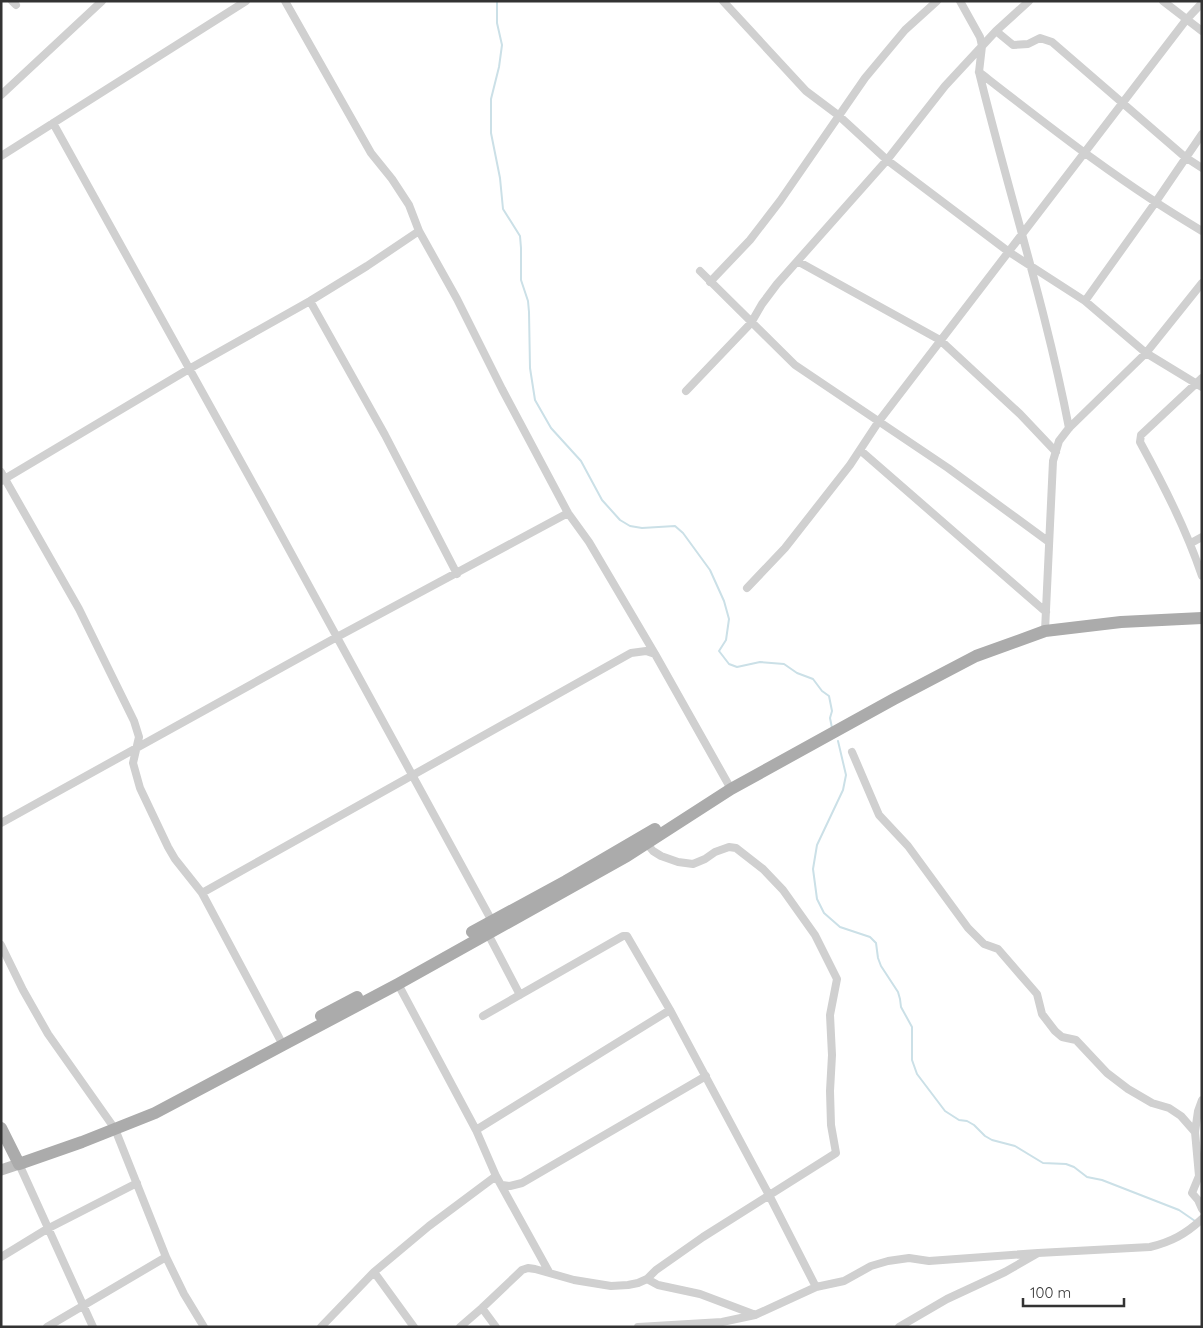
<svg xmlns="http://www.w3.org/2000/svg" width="1203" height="1328" viewBox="0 0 1203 1328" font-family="Quicksand,sans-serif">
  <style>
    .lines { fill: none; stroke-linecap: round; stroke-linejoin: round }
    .stream { stroke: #cbe0e7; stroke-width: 2 }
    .street { stroke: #d0d0d0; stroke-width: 8 }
    .secondary { stroke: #bdbdbd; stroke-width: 11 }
    .primary { stroke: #ababab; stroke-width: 12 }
  </style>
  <rect width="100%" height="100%" fill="#fff"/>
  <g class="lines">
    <path class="stream" d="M 497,1 L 497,23 L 502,45 L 499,67 L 491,99 L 491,133 L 500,178 L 503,209 L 520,236 L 521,248 L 521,280 L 528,301 L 529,312 L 530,368 L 535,400 L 551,428 L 581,461 L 602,500 L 620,520 L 630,526 L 642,528 L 675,526 L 683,533 L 710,570 L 724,601 L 729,619 L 726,640 L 719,651 L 729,664 L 737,667 L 760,662 L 784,664 L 797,673 L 813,679 L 822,691 L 829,696 L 832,711 L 830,718 L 832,728
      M 838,741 L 846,775 L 843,790 L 817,845 L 813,869 L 817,899 L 824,913 L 840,927 L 870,937 L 876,943 L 878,958 L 881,966 L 898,992 L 900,999 L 901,1007 L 912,1027 L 912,1060 L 917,1074 L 945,1111 L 959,1120 L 967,1121 L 974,1125 L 985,1136 L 992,1140 L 1015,1146 L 1043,1163 L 1066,1164 L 1074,1167 L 1087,1177 L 1102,1180 L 1179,1210 L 1195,1221"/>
    <path class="street" d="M 12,1 L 16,5
      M 285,1 L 371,153 L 392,179 L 409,205 L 419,231 L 457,299 L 502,389 L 568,513 L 589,542 L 655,654
      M 723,1 L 806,91 L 838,115 L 887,160 L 1009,252 L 1085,301 L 1146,353 L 1202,387
      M 960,1 L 980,37 L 982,46 L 979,72 C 1008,191 1046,308 1069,428
      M 1163,1 L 1202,31
      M 996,31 L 1013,45 L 1028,44 L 1040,38 L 1052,42 L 1185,157 L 1202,168
      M 979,72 C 1051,128 1122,184 1202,231
      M 1,95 L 102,1
      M 53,123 L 261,498 L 493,923
      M 1,156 L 246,1
      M 799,262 L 940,340 L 1020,414 L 1056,452
      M 700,271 L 795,365 L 948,468 L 1049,542
      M 710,282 L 750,240 L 780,201 L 865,78 L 905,30 L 937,1
      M 310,301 L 385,435 L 457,574
      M 1085,301 L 1155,203 L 1202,134
      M 1202,378 L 1141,435 L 1140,442 C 1164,486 1186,529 1202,576
      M 686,391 L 751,323 L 762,304 L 777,284 L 887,160 L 945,86 L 996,31 L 1029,1
      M 860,450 L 1046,612
      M 1,472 L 79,609 L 134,721 L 139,737 L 133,763 L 140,788 L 168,847 L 175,859 L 202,893 L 283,1045
      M 1,481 L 189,369 L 310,301 L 367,266 L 419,231
      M 1191,543 L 1202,537
      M 747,588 L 785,548 L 850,465 L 879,421 L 1186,20 L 1202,3
      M 1045,631 L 1053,461 L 1059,441 L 1069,428 L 1146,353 L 1202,283
      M 852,752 L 879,815 L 908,846 L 968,928 L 984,944 L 998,949 L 1037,994 L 1042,1014 L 1055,1031 L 1062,1037 L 1076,1040 L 1107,1073 L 1128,1089 L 1152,1103 L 1169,1108 L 1181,1116 L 1195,1132
      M 1,823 L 337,637 L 568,513
      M 202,893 L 631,653 L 646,651 L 655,654 L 731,789
      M 487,932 L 520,995
      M 1,945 L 23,990 L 48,1034 L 115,1129 L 166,1257 L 184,1294 L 204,1327
      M 398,984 L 476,1130 L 496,1176 L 549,1272
      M 483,1016 L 623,936 L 627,936 L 670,1010 L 769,1195 L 816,1287
      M 1202,1100 L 1198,1111 L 1195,1132 L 1199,1176 L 1192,1193 L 1198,1200 L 1202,1209
      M 476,1130 L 670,1010
      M 19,1164 L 93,1327
      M 502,1185 L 510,1186 L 522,1183 L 706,1076
      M 1,1257 L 47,1229 L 137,1183
      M 374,1272 L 414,1327
      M 647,1279 L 658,1285 L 700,1294 L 753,1314
      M 482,1308 L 496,1327
      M 47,1327 L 166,1257
      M 321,1327 L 374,1272 L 429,1226 L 496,1176
      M 460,1327 L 482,1308 L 522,1270 L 528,1268 L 535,1269 L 574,1280 L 611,1286 L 628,1285 L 638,1283 L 647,1279 L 656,1270 L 703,1237 L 836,1153 L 831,1125 L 830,1091 L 832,1055 L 830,1015 L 837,979 L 815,935 L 783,890 L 763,869 L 736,848 L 729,847 L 715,852 L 705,859 L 693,864 L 678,862 L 661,856 L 653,851 L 647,844
      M 638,1327 L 722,1322 L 755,1315 L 816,1287 L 844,1281 L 871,1266 L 888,1261 L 909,1258 L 929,1261 L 1038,1253
      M 899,1327 L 947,1299 L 1005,1272 L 1038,1253 L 1150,1247 C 1171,1242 1186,1234 1202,1219"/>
    <path class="secondary" d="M 1,1170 L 19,1164"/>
    <path class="primary" d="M 472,932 L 566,881 L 655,829
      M 321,1016 L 357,997
      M 1,1128 L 19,1164 L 82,1142 L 155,1113 L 283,1045 L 398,984 L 627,856 L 731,789 L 894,699 L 976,656 L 1045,631 L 1121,622 L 1202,618"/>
  </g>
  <rect width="1203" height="1328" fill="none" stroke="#333333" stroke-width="5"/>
  <path d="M1023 1298v8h101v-8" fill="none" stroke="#333333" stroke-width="2.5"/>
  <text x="1030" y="1298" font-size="15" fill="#333333" stroke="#ffffff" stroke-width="4" paint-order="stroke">100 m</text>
</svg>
